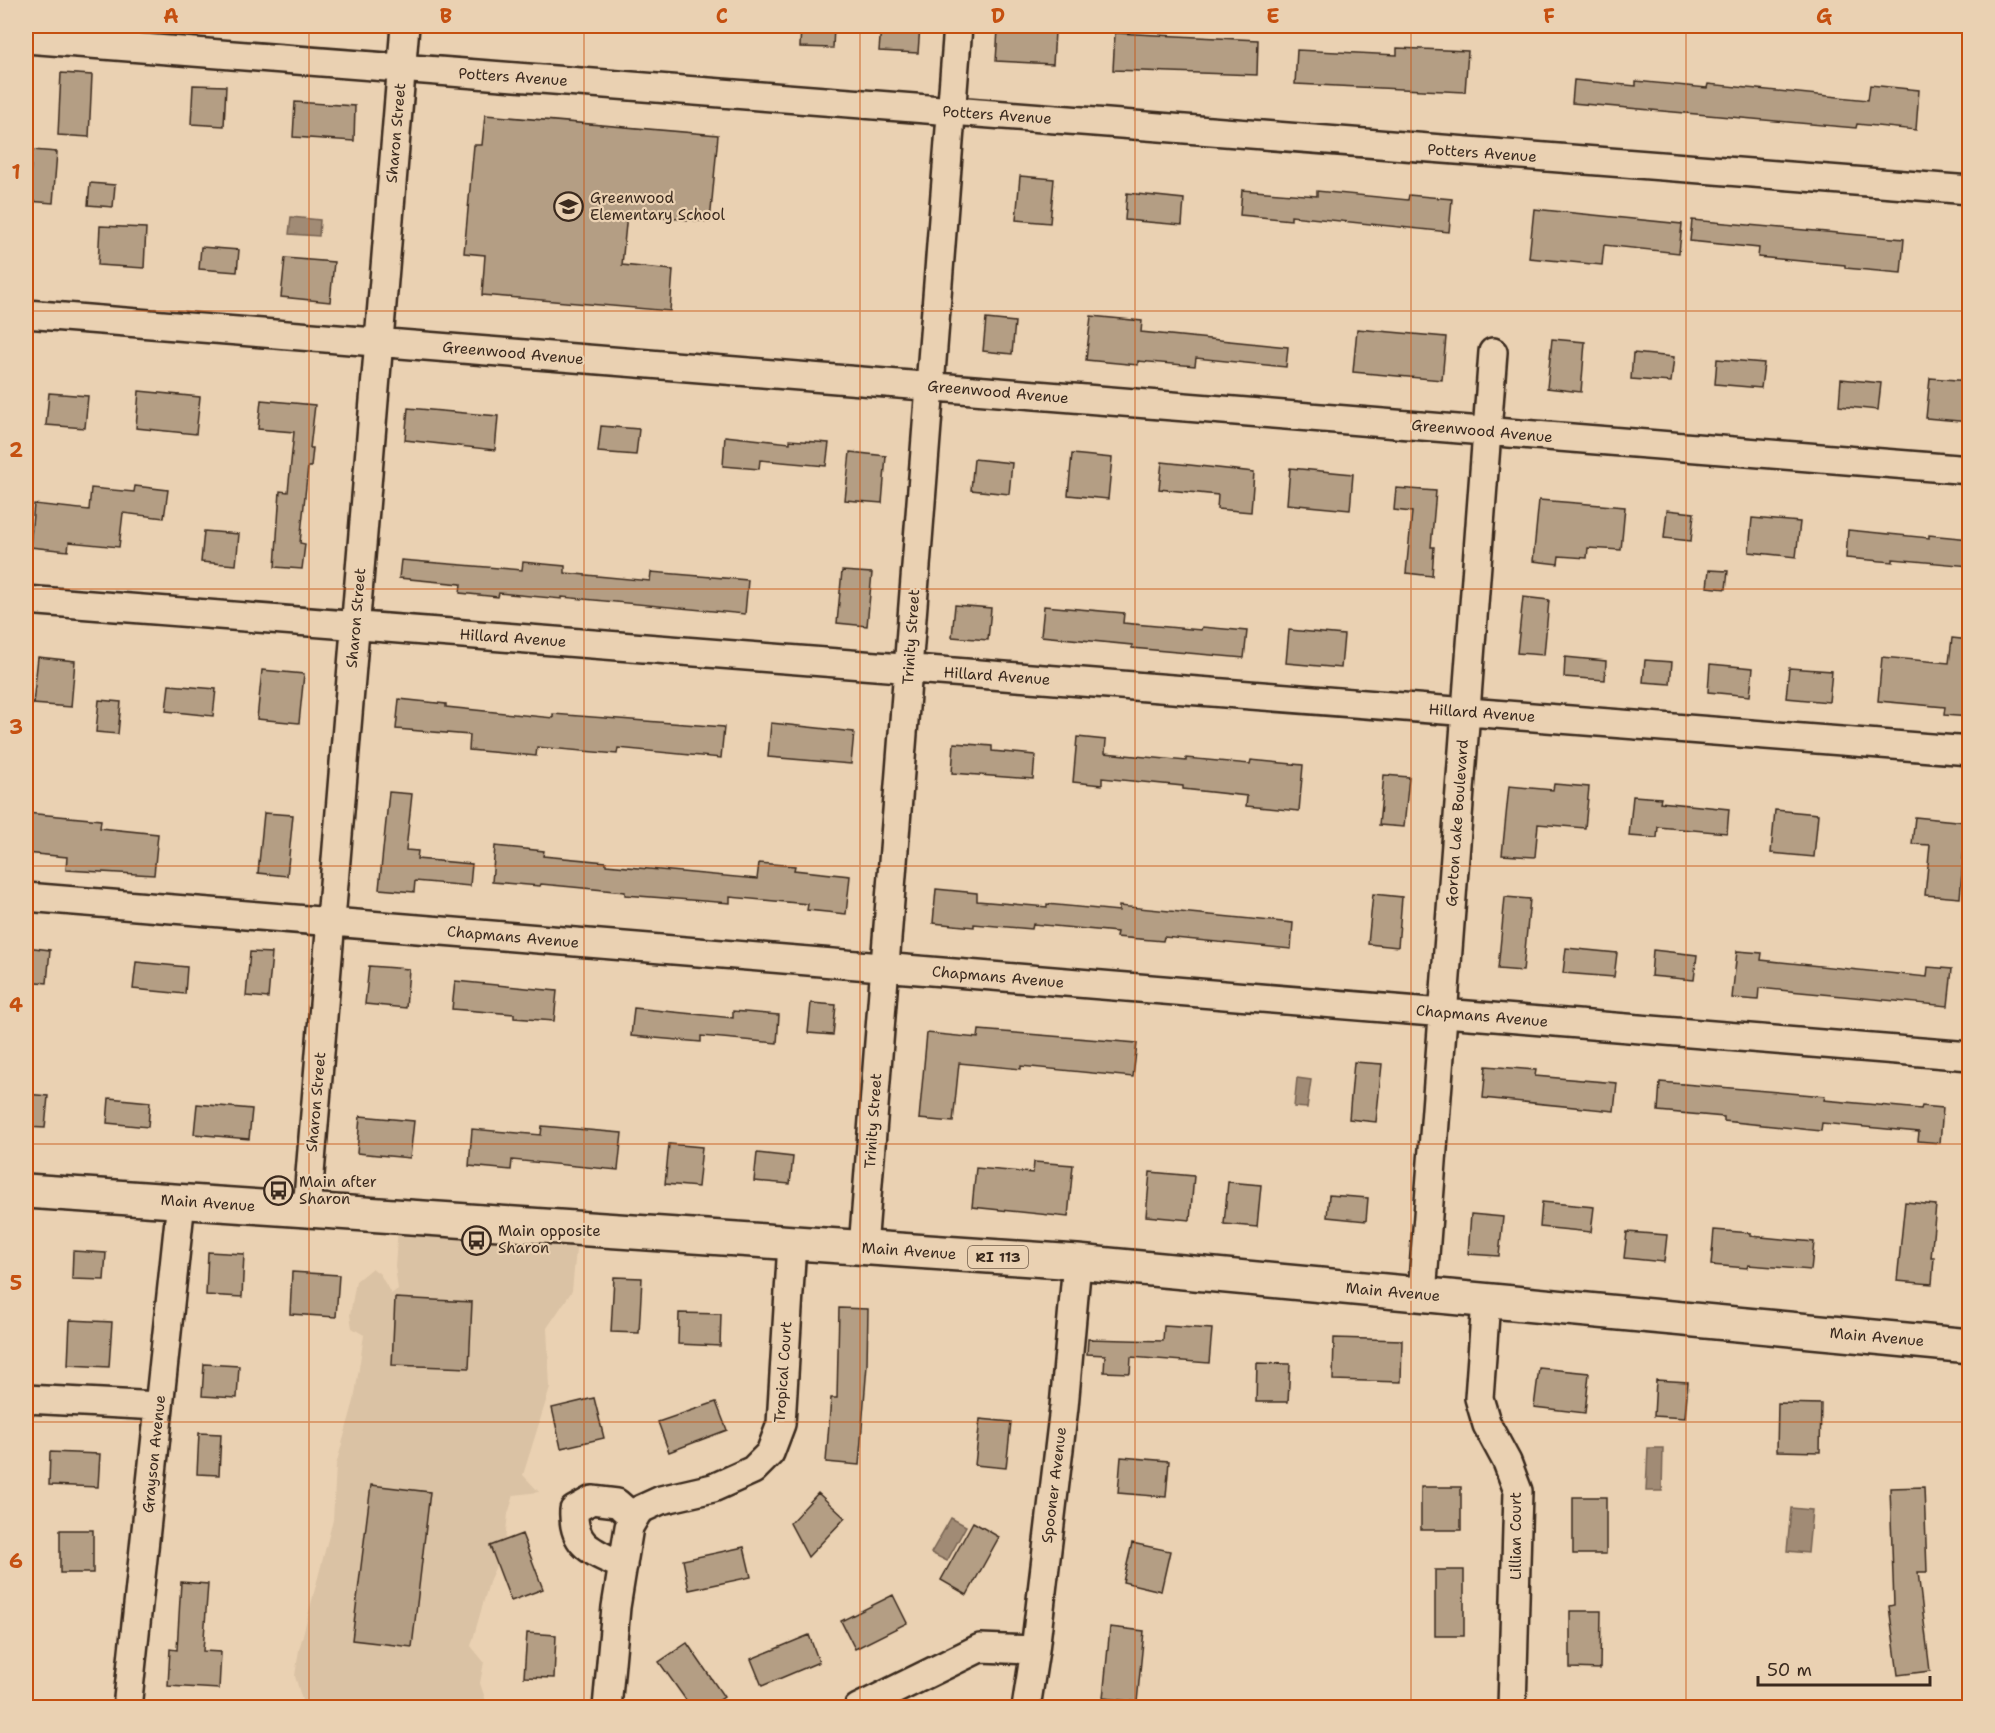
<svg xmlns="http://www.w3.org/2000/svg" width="1995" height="1733" viewBox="0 0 1995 1733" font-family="'Shantell Sans',sans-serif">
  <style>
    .built { fill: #dac2a4 }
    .water { fill: #a18b74; stroke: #786452; stroke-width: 1.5 }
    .building { fill: #b49e84; stroke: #3b2a1e; stroke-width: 1.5 }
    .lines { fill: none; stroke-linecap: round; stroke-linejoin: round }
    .minor-casing { stroke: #3b2a1e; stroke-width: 32 }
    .primary-casing { stroke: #3b2a1e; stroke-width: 38 }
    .minor { stroke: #ead1b2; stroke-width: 27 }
    .primary { stroke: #ead1b2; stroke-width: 33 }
    .grid { fill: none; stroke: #c55010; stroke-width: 1.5; stroke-opacity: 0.55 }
    .labels { text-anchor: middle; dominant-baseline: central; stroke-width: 4.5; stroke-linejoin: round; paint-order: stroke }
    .shield { fill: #ead1b2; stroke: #705c4a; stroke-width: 1.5 }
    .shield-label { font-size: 14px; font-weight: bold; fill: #3b2a1e }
    .street-label { font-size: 15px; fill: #3b2a1e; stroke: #ead1b2 }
    .poi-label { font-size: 15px; fill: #3b2a1e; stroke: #ead1b2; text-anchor: start }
    .neatline { fill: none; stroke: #c55010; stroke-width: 2 }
    .grid-label { font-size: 20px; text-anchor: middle; font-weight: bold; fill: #c55010 }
  </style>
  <rect width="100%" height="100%" fill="#ead1b2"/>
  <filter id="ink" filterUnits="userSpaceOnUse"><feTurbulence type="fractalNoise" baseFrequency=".0167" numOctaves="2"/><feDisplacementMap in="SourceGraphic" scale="12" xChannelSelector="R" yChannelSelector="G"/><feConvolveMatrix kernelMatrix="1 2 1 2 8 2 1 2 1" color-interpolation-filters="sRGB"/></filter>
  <g filter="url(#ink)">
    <path class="built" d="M 399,1215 L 578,1229 L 572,1291 L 547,1328 L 550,1388 L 523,1475 L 539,1492 L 514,1495 L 508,1514 L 504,1548 L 490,1579 L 471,1646 L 484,1662 L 480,1683 L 488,1707 L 304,1707 L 295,1676 L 299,1650 L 333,1520 L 336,1465 L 354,1401 L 364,1335 L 352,1328 L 350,1315 L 356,1281 L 372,1268 L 380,1274 L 391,1294 L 398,1289 L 395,1266 Z"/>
    <path class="water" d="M 291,217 L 320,220 L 319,236 L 289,234 Z
      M 1297,1078 L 1311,1080 L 1307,1108 L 1294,1107 Z
      M 1648,1448 L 1663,1448 L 1662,1491 L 1646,1491 Z
      M 1791,1508 L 1812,1510 L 1808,1553 L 1787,1551 Z
      M 951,1518 L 966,1526 L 947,1561 L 931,1553 Z"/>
    <path class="building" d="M 801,26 L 834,26 L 833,48 L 800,47 Z
      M 881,26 L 920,26 L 918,53 L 879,51 Z
      M 998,29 L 1055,32 L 1053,64 L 996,61 Z
      M 1115,33 L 1258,40 L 1257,75 L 1113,70 Z
      M 1397,48 L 1468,51 L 1465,92 L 1295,84 L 1297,50 L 1397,55 Z
      M 61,73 L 92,75 L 89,137 L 58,135 Z
      M 1574,80 L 1636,86 L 1636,81 L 1707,88 L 1708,84 L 1868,100 L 1870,85 L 1919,90 L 1916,130 L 1857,124 L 1856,128 L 1572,103 Z
      M 193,85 L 226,86 L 224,126 L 191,124 Z
      M 295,102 L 355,106 L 354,141 L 293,137 Z
      M 485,115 L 718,135 L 710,222 L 627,214 L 622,265 L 673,270 L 670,311 L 482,295 L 485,255 L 464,253 L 474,145 L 482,145 Z
      M 32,150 L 57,152 L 53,203 L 28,201 Z
      M 1020,176 L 1054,179 L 1050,223 L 1016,220 Z
      M 90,183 L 115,185 L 113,207 L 88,205 Z
      M 1242,190 L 1317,196 L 1317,191 L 1408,200 L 1409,195 L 1452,199 L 1449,232 L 1291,216 L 1291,220 L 1240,215 Z
      M 1127,193 L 1184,199 L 1182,225 L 1125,220 Z
      M 1534,209 L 1682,224 L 1679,253 L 1604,245 L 1602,265 L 1529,258 Z
      M 1692,220 L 1904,239 L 1901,273 L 1845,268 L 1845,265 L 1758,257 L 1759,248 L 1690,241 Z
      M 100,226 L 146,228 L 144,268 L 98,265 Z
      M 201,247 L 239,250 L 237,272 L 199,269 Z
      M 285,258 L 334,262 L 330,302 L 281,297 Z
      M 1091,316 L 1142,321 L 1141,332 L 1288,347 L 1286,367 L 1196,358 L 1195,366 L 1138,361 L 1138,365 L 1086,360 Z
      M 986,319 L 1015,322 L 1012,354 L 983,351 Z
      M 1357,329 L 1446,337 L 1442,380 L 1353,372 Z
      M 1552,339 L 1585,342 L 1581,392 L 1547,388 Z
      M 1633,353 L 1674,357 L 1671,382 L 1631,379 Z
      M 1717,359 L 1764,363 L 1761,388 L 1715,384 Z
      M 1930,378 L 1970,381 L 1970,422 L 1926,418 Z
      M 1841,379 L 1881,383 L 1878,410 L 1839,406 Z
      M 139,391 L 200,397 L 196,434 L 136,428 Z
      M 49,393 L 88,396 L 85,428 L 46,425 Z
      M 261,400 L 315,405 L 310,448 L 313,448 L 311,467 L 308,467 L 300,543 L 305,544 L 302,569 L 275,567 L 280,491 L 288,492 L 294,432 L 258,429 Z
      M 408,408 L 498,416 L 495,450 L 405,440 Z
      M 601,426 L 639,429 L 636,455 L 598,452 Z
      M 725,436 L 790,443 L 790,440 L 829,443 L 826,466 L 760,460 L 759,469 L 723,466 Z
      M 850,452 L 886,456 L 882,503 L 845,500 Z
      M 1072,454 L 1112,458 L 1108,499 L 1068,495 Z
      M 974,459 L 1012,463 L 1009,494 L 971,490 Z
      M 1162,462 L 1254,472 L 1251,512 L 1217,509 L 1218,495 L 1159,489 Z
      M 1290,468 L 1353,474 L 1350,510 L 1287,504 Z
      M 135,486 L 168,490 L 164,518 L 123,513 L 119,547 L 69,542 L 68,551 L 30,547 L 34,504 L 89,510 L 91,488 L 134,492 Z
      M 1396,488 L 1436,491 L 1431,547 L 1434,547 L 1432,576 L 1406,573 L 1412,512 L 1394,510 Z
      M 1539,500 L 1625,507 L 1621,550 L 1588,548 L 1587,558 L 1559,556 L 1558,564 L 1533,561 Z
      M 1667,510 L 1694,513 L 1691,541 L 1664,538 Z
      M 1752,518 L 1800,522 L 1796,557 L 1749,552 Z
      M 1848,530 L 1929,538 L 1929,535 L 1970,539 L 1970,566 L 1893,559 L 1893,562 L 1846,558 Z
      M 204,531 L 239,534 L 236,565 L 201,562 Z
      M 401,560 L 522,570 L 523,562 L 565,566 L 565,573 L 650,581 L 651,572 L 748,580 L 745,614 L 562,597 L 562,599 L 499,593 L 498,597 L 460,593 L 461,584 L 399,578 Z
      M 1709,570 L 1728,571 L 1726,589 L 1707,587 Z
      M 842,571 L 872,573 L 867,626 L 837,623 Z
      M 1523,597 L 1549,600 L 1544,655 L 1517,653 Z
      M 955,605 L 991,608 L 988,640 L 952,637 Z
      M 1044,606 L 1124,613 L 1123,623 L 1201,630 L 1202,627 L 1247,631 L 1244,658 L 1132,648 L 1132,645 L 1041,636 Z
      M 1289,630 L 1344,635 L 1341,668 L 1286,663 Z
      M 1952,638 L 1970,640 L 1970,717 L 1944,715 L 1945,707 L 1878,701 L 1882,657 L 1949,663 Z
      M 38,657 L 75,661 L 71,707 L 33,704 Z
      M 1565,657 L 1606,661 L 1605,680 L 1564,677 Z
      M 1645,660 L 1672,662 L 1670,684 L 1643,682 Z
      M 1710,664 L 1753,668 L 1750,696 L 1708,692 Z
      M 1789,668 L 1832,671 L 1829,702 L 1786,698 Z
      M 262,670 L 304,674 L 299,723 L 257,719 Z
      M 169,685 L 216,689 L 213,716 L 166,711 Z
      M 399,699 L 446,704 L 446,707 L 553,718 L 553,714 L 724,727 L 721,758 L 618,748 L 617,754 L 537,747 L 536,756 L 469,750 L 470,735 L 396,729 Z
      M 99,700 L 121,702 L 118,734 L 96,732 Z
      M 771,723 L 854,732 L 851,764 L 768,757 Z
      M 1077,737 L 1106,740 L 1105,753 L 1186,761 L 1186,758 L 1250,764 L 1251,760 L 1303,765 L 1299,811 L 1246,806 L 1247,796 L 1183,789 L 1183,786 L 1102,778 L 1102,785 L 1073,782 Z
      M 954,743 L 992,746 L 992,751 L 1035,755 L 1033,779 L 952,773 Z
      M 1384,775 L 1409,777 L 1404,827 L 1379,825 Z
      M 1554,784 L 1589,787 L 1585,828 L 1538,824 L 1535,857 L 1502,855 L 1509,786 L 1553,790 Z
      M 389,792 L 412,794 L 406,850 L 418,851 L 417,859 L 472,864 L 470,886 L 415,881 L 414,892 L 379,889 Z
      M 1633,796 L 1661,798 L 1660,802 L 1729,809 L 1727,833 L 1658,827 L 1657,838 L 1629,836 Z
      M 1775,810 L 1818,814 L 1814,857 L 1771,853 Z
      M 26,813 L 101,820 L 100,828 L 158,834 L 154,875 L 66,870 L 67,857 L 26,853 Z
      M 264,813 L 293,815 L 287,876 L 258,873 Z
      M 1915,817 L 1966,822 L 1960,898 L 1925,895 L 1930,845 L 1912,844 Z
      M 495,846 L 544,851 L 543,856 L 606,862 L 606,865 L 757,879 L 759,863 L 795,866 L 794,870 L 850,876 L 846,914 L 807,910 L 808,904 L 730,897 L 730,903 L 625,895 L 625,892 L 541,884 L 540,886 L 492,882 Z
      M 936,889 L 977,893 L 977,901 L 1047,907 L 1047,904 L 1119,911 L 1119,906 L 1293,923 L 1291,949 L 1164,937 L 1163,941 L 1116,937 L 1117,932 L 1033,924 L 1032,929 L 974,924 L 974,927 L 933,923 Z
      M 1373,894 L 1402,897 L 1398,947 L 1368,944 Z
      M 1505,897 L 1530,899 L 1523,971 L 1498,969 Z
      M 26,947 L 50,950 L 47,983 L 26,981 Z
      M 1566,948 L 1617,953 L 1614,977 L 1563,973 Z
      M 1653,950 L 1697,955 L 1694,980 L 1651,976 Z
      M 1737,951 L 1762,953 L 1761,960 L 1927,977 L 1928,967 L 1952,969 L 1948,1006 L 1759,988 L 1758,1000 L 1732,998 Z
      M 250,952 L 272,953 L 268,998 L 246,996 Z
      M 136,962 L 187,967 L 185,994 L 133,989 Z
      M 369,966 L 409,969 L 406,1008 L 365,1004 Z
      M 455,981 L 557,991 L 554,1021 L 514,1018 L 514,1014 L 452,1009 Z
      M 811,1003 L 836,1005 L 833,1035 L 808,1033 Z
      M 634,1008 L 733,1018 L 733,1011 L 779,1015 L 777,1043 L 701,1036 L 701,1042 L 631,1036 Z
      M 979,1030 L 1137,1043 L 1133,1077 L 1021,1066 L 1021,1069 L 959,1063 L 953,1122 L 919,1119 L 927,1033 L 978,1038 Z
      M 1354,1062 L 1382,1064 L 1376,1122 L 1349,1119 Z
      M 1486,1066 L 1536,1070 L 1535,1076 L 1617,1083 L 1614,1111 L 1483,1098 Z
      M 1660,1082 L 1825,1096 L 1824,1100 L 1921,1109 L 1922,1106 L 1943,1108 L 1940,1143 L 1918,1141 L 1919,1132 L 1822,1123 L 1821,1131 L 1724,1121 L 1724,1117 L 1658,1111 Z
      M 26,1094 L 48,1096 L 45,1128 L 26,1127 Z
      M 109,1098 L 150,1102 L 148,1127 L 107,1123 Z
      M 197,1104 L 252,1109 L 249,1139 L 194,1134 Z
      M 360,1116 L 414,1121 L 410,1158 L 357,1153 Z
      M 542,1126 L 622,1133 L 618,1170 L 512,1160 L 511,1170 L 469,1166 L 472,1129 L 541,1135 Z
      M 669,1144 L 702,1147 L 698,1187 L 665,1184 Z
      M 757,1153 L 793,1157 L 790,1184 L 754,1181 Z
      M 1034,1162 L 1073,1165 L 1068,1217 L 972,1207 L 976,1168 L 1033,1173 Z
      M 1150,1172 L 1194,1176 L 1190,1220 L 1146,1216 Z
      M 1228,1182 L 1261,1185 L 1257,1227 L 1224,1224 Z
      M 1329,1195 L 1368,1198 L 1366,1221 L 1327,1217 Z
      M 1542,1202 L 1594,1207 L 1591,1232 L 1540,1227 Z
      M 1905,1202 L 1936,1205 L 1931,1258 L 1934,1258 L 1932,1284 L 1897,1281 Z
      M 1471,1214 L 1503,1217 L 1499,1256 L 1468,1254 Z
      M 1714,1230 L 1751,1233 L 1751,1236 L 1814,1242 L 1811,1270 L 1748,1265 L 1747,1268 L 1711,1265 Z
      M 1627,1232 L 1667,1235 L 1664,1262 L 1624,1258 Z
      M 73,1251 L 106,1253 L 104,1280 L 72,1279 Z
      M 208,1252 L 244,1254 L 242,1297 L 206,1295 Z
      M 292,1272 L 339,1275 L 336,1317 L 290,1314 Z
      M 614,1277 L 642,1278 L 639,1333 L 611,1332 Z
      M 395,1298 L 472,1302 L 469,1368 L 392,1365 Z
      M 839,1308 L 868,1309 L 867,1365 L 859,1465 L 826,1462 L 831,1398 L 837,1398 Z
      M 679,1313 L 721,1314 L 720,1346 L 678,1344 Z
      M 70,1320 L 112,1322 L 109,1367 L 68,1365 Z
      M 1164,1326 L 1212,1329 L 1209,1363 L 1131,1357 L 1130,1373 L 1104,1372 L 1105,1355 L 1087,1354 L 1088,1339 L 1163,1341 Z
      M 1334,1338 L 1402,1340 L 1401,1382 L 1333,1380 Z
      M 1257,1363 L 1290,1364 L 1288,1402 L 1256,1402 Z
      M 204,1364 L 239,1366 L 237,1398 L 202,1396 Z
      M 1539,1368 L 1589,1373 L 1585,1413 L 1534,1407 Z
      M 1656,1380 L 1688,1382 L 1685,1418 L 1654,1416 Z
      M 594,1398 L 604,1438 L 561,1448 L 552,1408 Z
      M 716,1402 L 727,1430 L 669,1452 L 658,1422 Z
      M 1778,1403 L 1821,1404 L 1820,1452 L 1777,1451 Z
      M 980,1419 L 1011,1422 L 1006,1468 L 975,1465 Z
      M 199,1433 L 221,1434 L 219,1475 L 197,1474 Z
      M 50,1452 L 100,1454 L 98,1487 L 49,1485 Z
      M 1121,1457 L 1169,1461 L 1166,1497 L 1118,1493 Z
      M 371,1485 L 430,1492 L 412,1647 L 352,1640 Z
      M 1421,1487 L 1461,1487 L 1461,1530 L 1421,1530 Z
      M 1924,1487 L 1927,1572 L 1918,1572 L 1930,1671 L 1898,1675 L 1889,1606 L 1894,1605 L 1890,1488 Z
      M 818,1493 L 845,1518 L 808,1557 L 790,1523 Z
      M 1573,1497 L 1606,1497 L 1606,1554 L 1573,1554 Z
      M 973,1522 L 999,1537 L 967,1595 L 941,1580 Z
      M 60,1530 L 93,1530 L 93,1573 L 60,1573 Z
      M 522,1534 L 543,1589 L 511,1601 L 490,1546 Z
      M 1132,1543 L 1170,1551 L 1161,1591 L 1123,1582 Z
      M 744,1547 L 751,1577 L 689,1590 L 683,1560 Z
      M 1435,1570 L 1464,1570 L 1464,1636 L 1435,1636 Z
      M 181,1582 L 208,1584 L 203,1651 L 221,1652 L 219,1689 L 168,1686 L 170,1649 L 177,1650 Z
      M 893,1595 L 907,1623 L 855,1649 L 841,1621 Z
      M 1570,1611 L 1601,1611 L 1600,1669 L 1570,1668 Z
      M 1110,1627 L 1144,1631 L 1137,1702 L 1103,1698 Z
      M 527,1633 L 556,1635 L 554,1678 L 524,1677 Z
      M 809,1635 L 819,1662 L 762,1686 L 751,1659 Z
      M 687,1643 L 724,1697 L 709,1707 L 691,1707 L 659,1662 Z"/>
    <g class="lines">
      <defs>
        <path id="minor" d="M 26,39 L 1970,190
          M 26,314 L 1970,470
          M 26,600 L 1970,751
          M 26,897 L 1970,1056
          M 307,1210 L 405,26
          M 863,1248 L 958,26
          M 1422,1295 L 1493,352
          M 1486,1301 L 1479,1398 L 1487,1425 L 1507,1462 L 1518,1491 L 1512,1708
          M 26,1399 L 159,1406
          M 623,1566 C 594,1552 572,1547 574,1510 L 592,1500 L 617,1503 L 634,1518
          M 127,1708 L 181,1201
          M 607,1708 L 616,1607 L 629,1527 L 639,1510 L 661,1500 L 713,1488 L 753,1470 L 770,1453 L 781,1424 L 792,1243
          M 858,1708 L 980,1648 L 1035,1650
          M 1026,1708 L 1035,1650 L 1064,1407 L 1077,1262"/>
        <path id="primary" d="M 26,1191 L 1077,1262 L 1970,1346"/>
      </defs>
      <use href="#minor" class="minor-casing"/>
      <use href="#primary" class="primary-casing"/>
      <use href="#minor" class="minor"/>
      <use href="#primary" class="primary"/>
    </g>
  </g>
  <path class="grid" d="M 309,26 L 309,1708M 584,26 L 584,1708M 860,26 L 860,1708M 1135,26 L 1135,1708M 1411,26 L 1411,1708M 1686,26 L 1686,1708M 26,311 L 1970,311M 26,589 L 1970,589M 26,866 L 1970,866M 26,1144 L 1970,1144M 26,1422 L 1970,1422"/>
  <defs>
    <symbol id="school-ring" viewBox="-11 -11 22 22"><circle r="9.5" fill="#ead1b2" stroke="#3b2a1e" stroke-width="1.5"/><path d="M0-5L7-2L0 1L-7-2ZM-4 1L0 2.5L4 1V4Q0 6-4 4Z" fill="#3b2a1e"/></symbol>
    <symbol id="bus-ring" viewBox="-11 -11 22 22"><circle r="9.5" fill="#ead1b2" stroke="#3b2a1e" stroke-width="1.5"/><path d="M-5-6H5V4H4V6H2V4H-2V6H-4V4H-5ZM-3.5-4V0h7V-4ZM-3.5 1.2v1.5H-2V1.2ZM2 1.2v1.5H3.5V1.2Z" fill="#3b2a1e"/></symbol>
  </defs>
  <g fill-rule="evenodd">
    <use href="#school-ring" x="552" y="190" width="33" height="33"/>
    <use href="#bus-ring" x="262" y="1174" width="33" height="33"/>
    <use href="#bus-ring" x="460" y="1224" width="33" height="33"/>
  </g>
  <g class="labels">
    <rect class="shield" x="968" y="1246" width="60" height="22" rx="4.5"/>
    <g class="shield-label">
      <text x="998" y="1257">RI 113</text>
    </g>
    <g class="street-label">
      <text transform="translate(513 77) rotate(4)">Potters Avenue</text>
      <text transform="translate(997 115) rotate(4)">Potters Avenue</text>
      <text transform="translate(396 133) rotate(-85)">Sharon Street</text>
      <text transform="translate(1482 153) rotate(4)">Potters Avenue</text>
      <text transform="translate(513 353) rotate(5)">Greenwood Avenue</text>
      <text transform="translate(998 392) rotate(5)">Greenwood Avenue</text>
      <text transform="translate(1482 431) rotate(5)">Greenwood Avenue</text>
      <text transform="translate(356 618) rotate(-85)">Sharon Street</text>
      <text transform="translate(911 637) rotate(-86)">Trinity Street</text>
      <text transform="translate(513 638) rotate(4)">Hillard Avenue</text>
      <text transform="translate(997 676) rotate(4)">Hillard Avenue</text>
      <text transform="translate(1482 713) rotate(4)">Hillard Avenue</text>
      <text transform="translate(1457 823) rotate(-86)">Gorton Lake Boulevard</text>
      <text transform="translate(513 937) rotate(5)">Chapmans Avenue</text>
      <text transform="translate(998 977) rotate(5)">Chapmans Avenue</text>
      <text transform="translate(1482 1016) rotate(5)">Chapmans Avenue</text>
      <text transform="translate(316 1102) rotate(-85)">Sharon Street</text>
      <text transform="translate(873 1121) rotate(-86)">Trinity Street</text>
      <text transform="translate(208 1203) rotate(4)">Main Avenue</text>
      <text transform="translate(909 1251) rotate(4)">Main Avenue</text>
      <text transform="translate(1393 1292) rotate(5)">Main Avenue</text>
      <text transform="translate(1877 1337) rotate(5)">Main Avenue</text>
      <text transform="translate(783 1372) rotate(-86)">Tropical Court</text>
      <text transform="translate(154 1454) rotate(-84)">Grayson Avenue</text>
      <text transform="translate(1054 1485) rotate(-83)">Spooner Avenue</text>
      <text transform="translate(1516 1536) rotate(-90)">Lillian Court</text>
    </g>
    <g class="poi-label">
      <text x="590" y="198">Greenwood<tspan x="590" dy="17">Elementary School</tspan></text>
      <text x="299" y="1182">Main after<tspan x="299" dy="17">Sharon</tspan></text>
      <text x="498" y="1231">Main opposite<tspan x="498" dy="17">Sharon</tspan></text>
    </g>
  </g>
  <rect width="1995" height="1733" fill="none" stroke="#ead1b2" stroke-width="66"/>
  <path d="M1758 1676v9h172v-9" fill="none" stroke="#3b2a1e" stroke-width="3"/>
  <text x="1767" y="1676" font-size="18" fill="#3b2a1e" stroke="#ead1b2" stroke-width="4.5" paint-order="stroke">50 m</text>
  <rect x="33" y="33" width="1929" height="1667" class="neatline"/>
  <g class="grid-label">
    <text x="171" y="23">A</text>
    <text x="446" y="23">B</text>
    <text x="722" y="23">C</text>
    <text x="998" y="23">D</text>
    <text x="1273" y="23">E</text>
    <text x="1549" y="23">F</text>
    <text x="1824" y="23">G</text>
    <text x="16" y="179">1</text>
    <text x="16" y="457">2</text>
    <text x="16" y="734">3</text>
    <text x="16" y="1012">4</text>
    <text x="16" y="1290">5</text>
    <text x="16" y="1568">6</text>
  </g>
</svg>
